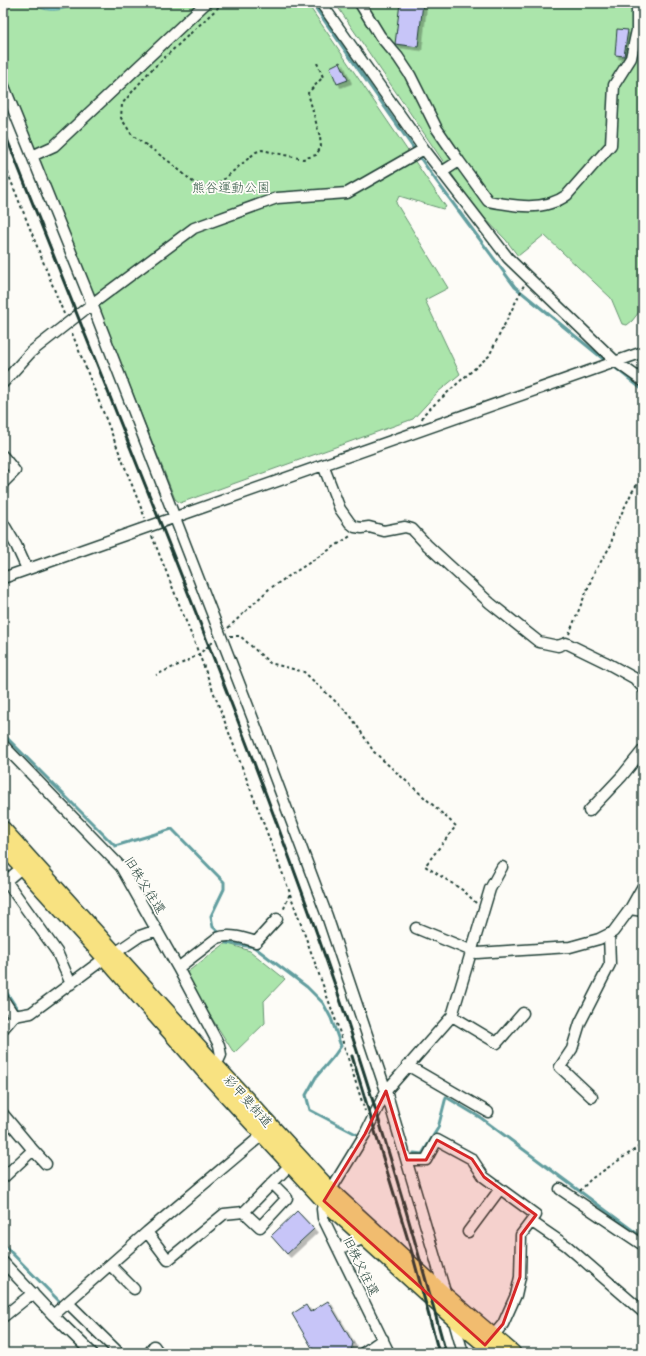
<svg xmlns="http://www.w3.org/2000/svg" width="646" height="1356" font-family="Itim,'Klee One',sans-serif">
<defs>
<filter id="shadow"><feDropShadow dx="3.5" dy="3.5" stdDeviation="0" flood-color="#0004"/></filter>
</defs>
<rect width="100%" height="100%" fill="#fdfcf7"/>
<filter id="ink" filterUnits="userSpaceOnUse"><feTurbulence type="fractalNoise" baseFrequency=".025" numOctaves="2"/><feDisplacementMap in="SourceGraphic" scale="8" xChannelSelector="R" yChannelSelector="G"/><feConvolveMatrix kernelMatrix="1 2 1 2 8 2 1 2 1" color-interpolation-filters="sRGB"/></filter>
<g filter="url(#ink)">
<path fill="#abe5ab" stroke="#659170" d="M 3,3 L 307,3 L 446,207 L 443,209 L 399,196 L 396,203 L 448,288 L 425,300 L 460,374 L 438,392 L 413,419 L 180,503 L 175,499 L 3,68 Z
M 335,3 L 643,3 L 643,307 L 632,321 L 627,325 L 622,324 L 611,298 L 544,235 L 518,256 L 506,240 L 475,208 Z
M 226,943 L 250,951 L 285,979 L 264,1001 L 265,1023 L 234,1053 L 206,1009 L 186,973 Z"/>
<path fill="#8edfe7" stroke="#629e9f" d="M 33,3 L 79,3 C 66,10 45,15 33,3 Z"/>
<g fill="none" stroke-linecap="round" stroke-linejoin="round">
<path stroke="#629e9f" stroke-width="3" d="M 312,3 L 435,179 L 515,287 L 607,362
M 612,365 L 643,390
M 3,734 L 115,846 L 172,829 L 224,882 L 224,889 L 211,916 L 213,927 L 222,935 L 226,943 L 254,947 L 307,987 L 323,1003 L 331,1018 L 341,1046 L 334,1056 L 316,1077 L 306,1095 L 310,1110 L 356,1134
M 3,987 L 18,1010 L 17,1013
M 414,1153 L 422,1154 L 438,1128 L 446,1097 L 481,1118 L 643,1238
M 3,1244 L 62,1304"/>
</g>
<path fill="#c7c5f8" stroke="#1f3d34" filter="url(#shadow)" d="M 400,3 L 423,3 L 418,47 L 395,44 Z
M 617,29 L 628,30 L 624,56 L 615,55 Z
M 340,62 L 348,80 L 337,84 L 330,67 Z
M 297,1211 L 314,1229 L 287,1254 L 271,1236 Z
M 328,1301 L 353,1343 L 351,1351 L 347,1353 L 315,1353 L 292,1314 L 306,1305 L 310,1312 Z"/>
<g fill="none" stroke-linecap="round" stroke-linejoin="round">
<defs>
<path id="minor" d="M 321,3 L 424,149 L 508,258 L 615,361 L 643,381
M 364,3 L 361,5 L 380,36 L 398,57 L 410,75 L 437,129 L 459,161
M 3,84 L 92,304 L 253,719 L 327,916 L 386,1091 L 446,1295
M 32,156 L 54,146 L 206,3
M 442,172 L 459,161 L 488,201 C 514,206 544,212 567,195 L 611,145 L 614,85 L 631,58 L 637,30 L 637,3
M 3,383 L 31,352 L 92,304 L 194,228 L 277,198 L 347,193 L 424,149
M 3,456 L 15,471 L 3,483
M 323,465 L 340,509 L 350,523 L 355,527 L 362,528 L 369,527 L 384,531 L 405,527 L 412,529 L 427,545 L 490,603 L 539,642 L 558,646 L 566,643 L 605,662 L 634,678 L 643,688
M 3,523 L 16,545 L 27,569
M 3,578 L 643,352
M 3,745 L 121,867 L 178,968 L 219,1045 L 221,1055 L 216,1066
M 589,811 L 622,776 L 643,750
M 26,864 L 6,881 L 57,952 L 71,984
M 630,909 L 643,911
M 416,928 L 477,953 L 570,947 L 599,939 L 613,932 L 630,909 L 643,886
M 115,953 L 140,936 L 157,930
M 178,968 L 217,938 C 229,933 244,938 256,942 L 277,919
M 3,999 L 14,1016
M 452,1016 L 497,1043 L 523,1013
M 3,1029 L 14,1016 L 31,1013 L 105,958
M 407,1065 L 488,1112
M 592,1097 L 560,1067 L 572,1049 L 580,1023 L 610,964 L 609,934
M 3,1114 L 33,1150 L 3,1178
M 33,1150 L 46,1164
M 407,1160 L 426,1160 L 437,1140 L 472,1159 L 484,1177 L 536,1215 L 521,1235 L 520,1277 L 516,1295 L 503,1324 L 489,1341
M 560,1189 L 643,1245
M 244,1212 L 260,1227 L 287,1198 L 272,1183
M 532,1222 L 567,1246 L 643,1312
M 147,1232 L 168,1260 L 224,1214 L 244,1212 L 290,1165
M 468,1232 L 500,1189
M 339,1249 L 365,1238
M 3,1262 L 53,1315 L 92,1353
M 110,1265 L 134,1289
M 68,1303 L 119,1353
M 53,1315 L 147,1232 L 262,1135
M 3,1317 L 33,1293
M 453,1318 L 463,1353
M 149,1353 L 154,1346 L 159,1353
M 363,1353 L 383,1339
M 389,1353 L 323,1218 L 322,1209 L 324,1201 L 365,1134 L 386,1091 L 452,1016 L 490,889 L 502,867"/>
<path id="highway" d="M 3,829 L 216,1066 L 331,1191 L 446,1296 L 513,1353
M 3,846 L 105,958 L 206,1073 L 324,1201 L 453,1318 L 495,1353"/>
</defs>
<use href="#minor" stroke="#1f3d34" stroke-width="13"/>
<use href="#highway" stroke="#1f3d34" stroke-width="18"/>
<path stroke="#1f3d34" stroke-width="2" stroke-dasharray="3 3" stroke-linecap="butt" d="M 223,3 L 149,72 L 122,104 L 121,118 L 132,135 L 171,163 L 193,182 L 208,188 L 224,179 L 256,152 L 262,150 L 303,159 L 316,155 L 321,147 L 320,137 L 308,93 L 323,77 L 317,63
M 3,161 L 64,314
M 72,333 L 145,518
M 422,419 L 424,414 L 458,383 L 489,356 L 524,285
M 152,536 L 199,654 L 187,661 L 156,675
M 228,628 L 269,589 L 352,535
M 569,634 L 594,573 L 611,545 L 614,529 L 632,492 L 643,476
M 230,636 L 240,636 L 270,663 L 304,672 L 350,715 L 374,752 L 456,826 L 425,866 L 464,891 L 476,903
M 213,642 L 199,654 L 290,893 L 283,911
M 290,894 L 337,1024 L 365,1111
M 580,1191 L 591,1179 L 643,1144"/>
<use href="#minor" stroke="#fdfcf7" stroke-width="10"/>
<use href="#highway" stroke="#f8e281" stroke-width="15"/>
<path stroke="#1f3d34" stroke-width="3" d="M 3,129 C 58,267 113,404 168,542 C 230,698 291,855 345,1014 C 382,1126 415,1239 446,1353
M 352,1056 L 412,1253 L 439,1353"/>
</g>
</g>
<path fill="#d62828" fill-opacity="0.2" stroke="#d62828" stroke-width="3" stroke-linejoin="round" d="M 386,1091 L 407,1160 L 426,1160 L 437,1140 L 472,1159 L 484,1177 L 536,1215 L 521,1235 L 520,1277 L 503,1324 L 485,1345 L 324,1201 L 365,1134 Z"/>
<g text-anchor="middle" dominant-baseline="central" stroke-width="3.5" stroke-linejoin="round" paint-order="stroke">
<g font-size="13" fill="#3b5f4c" stroke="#fdfcf7">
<text x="231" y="187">熊谷運動公園</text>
</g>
<g font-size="13" fill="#1f3d34" stroke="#fdfcf7">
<text transform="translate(145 885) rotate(58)">旧秩父往還</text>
<text transform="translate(248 1101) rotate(48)">彩甲斐街道</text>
<text transform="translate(361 1266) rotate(64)">旧秩父往還</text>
</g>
</g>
<rect width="646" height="1356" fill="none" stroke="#fdfcf7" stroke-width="16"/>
<rect x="8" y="8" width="630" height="1340" fill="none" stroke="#1f3d34" stroke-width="1.5" filter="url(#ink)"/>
</svg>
